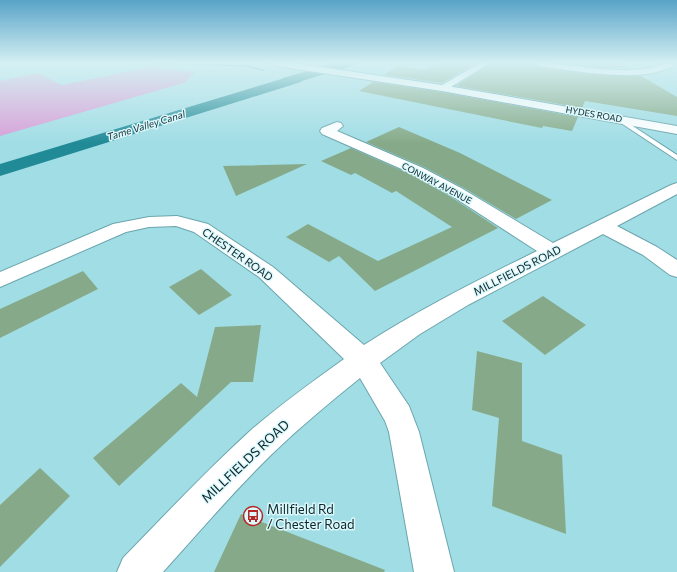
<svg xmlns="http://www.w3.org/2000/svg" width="677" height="572" font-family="Commissioner,sans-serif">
<rect width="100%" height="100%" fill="#a1dde5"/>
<path fill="#d89fd7" d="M 149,67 L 195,72 L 186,81 L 187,82 L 0,136 L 0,81 L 38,73 L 62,85 Z"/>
<path fill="#208a97" d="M 315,73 L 314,75 L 305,78 L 301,82 L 0,176 L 0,164 L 288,77 Z"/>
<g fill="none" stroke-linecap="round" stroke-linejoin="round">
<path fill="#208a97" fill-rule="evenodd" d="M 140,63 L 247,65 L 265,70 L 263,71 L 247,67 Z"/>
<path fill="#208a97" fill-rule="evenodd" d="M 335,63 L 354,63 L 352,66 L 288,85 L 283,84 L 281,81 L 283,78 Z"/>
</g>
<path fill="#86aa89" d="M 441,63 L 477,63 L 442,83 L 384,75 L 398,66 L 425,70 Z
M 491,63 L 534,63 L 539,67 L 590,74 L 641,76 L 677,97 L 677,116 L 585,101 L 582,108 L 456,86 Z
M 559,63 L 619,63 L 628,68 L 603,68 Z
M 373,82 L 442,92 L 578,117 L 572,131 L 543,126 L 542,128 L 359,91 Z
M 399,127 L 460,153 L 552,200 L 516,219 L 462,187 L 424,167 L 366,142 Z
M 351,148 L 412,175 L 448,195 L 498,228 L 375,291 L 339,256 L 329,262 L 286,237 L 308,224 L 378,261 L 452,227 L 396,191 L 392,193 L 355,173 L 351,175 L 321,161 Z
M 307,164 L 236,196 L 223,166 Z
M 201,269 L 232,295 L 199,315 L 169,287 Z
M 83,271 L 98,289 L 0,338 L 0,309 Z
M 543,296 L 586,325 L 545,355 L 502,321 Z
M 261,325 L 253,382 L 231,382 L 119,486 L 93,458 L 181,383 L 197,397 L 215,327 Z
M 477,351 L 522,363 L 522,441 L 562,455 L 566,534 L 492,506 L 499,418 L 472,410 Z
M 40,468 L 70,496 L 0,567 L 0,505 Z
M 241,514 L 385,570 L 384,572 L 214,572 Z"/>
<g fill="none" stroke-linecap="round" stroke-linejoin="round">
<defs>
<path id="service" d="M 615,117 L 619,117 L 677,155 L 677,160 L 615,119 Z"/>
<path id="minor" d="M 480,63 L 490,63 L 446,90 L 438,90 L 437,88 Z
M 535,63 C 565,63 596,71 626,70 C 636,70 645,69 654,67 C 662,65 669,62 677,63 C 649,86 573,70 539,66 Z
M 337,122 L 341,123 L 343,126 L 337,131 L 423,168 L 461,188 L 553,243 L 671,185 L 677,183 L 677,194 L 617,226 L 657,247 L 677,260 L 677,277 L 670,275 L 643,255 L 603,234 L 468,305 L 420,334 L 380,363 L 409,406 L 419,432 L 454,572 L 414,572 L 389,432 L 385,421 L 360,378 C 330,402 300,427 272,454 C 234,491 199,532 163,572 L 117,572 L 123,558 C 165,515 206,471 250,431 C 280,405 312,382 344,359 L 259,277 L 194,232 L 176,226 L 149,227 L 126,232 L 0,287 L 0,272 L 113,224 L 149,217 L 177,216 L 208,224 L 273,267 L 364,345 C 420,309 478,280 537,251 L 449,194 L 413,174 L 322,134 L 320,131 L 322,128 Z"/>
<path id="tertiary" d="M 272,63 L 293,63 L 442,85 L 677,126 L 677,134 L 442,91 L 276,66 Z"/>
</defs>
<use href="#service" stroke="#6ba5ad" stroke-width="2"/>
<use href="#minor" stroke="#6ba5ad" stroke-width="2"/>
<use href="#tertiary" stroke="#6ba5ad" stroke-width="2"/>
<use href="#service" fill="#fff" fill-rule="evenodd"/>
<use href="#minor" fill="#fff" fill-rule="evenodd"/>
<use href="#tertiary" fill="#fff" fill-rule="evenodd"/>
</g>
<linearGradient id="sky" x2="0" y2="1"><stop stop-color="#58a3c8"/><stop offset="0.44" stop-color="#d5f0f3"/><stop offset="1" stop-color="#d5f0f3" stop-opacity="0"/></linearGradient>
<rect width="677" height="143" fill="url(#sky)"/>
<defs>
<symbol id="bus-ring" viewBox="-11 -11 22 22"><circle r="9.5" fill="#dbf8fc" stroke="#b52624" stroke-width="1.5"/><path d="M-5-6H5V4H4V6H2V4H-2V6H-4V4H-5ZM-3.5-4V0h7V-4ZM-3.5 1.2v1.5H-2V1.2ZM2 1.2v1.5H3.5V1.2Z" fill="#b52624"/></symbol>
</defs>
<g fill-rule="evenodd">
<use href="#bus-ring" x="242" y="505" width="22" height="22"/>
</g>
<g text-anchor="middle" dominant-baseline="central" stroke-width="3" stroke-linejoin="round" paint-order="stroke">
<g font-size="9" fill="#0c2528" stroke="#dbf8fc">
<text transform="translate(594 114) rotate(10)">HYDES ROAD</text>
<text transform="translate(437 183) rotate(28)">CONWAY AVENUE</text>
</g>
<g font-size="10" font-style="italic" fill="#133136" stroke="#dbf8fc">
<text transform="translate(146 125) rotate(-17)">Tame Valley Canal</text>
</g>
<g font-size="11" fill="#0c2528" stroke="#dbf8fc">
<text transform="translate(238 254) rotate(35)">CHESTER ROAD</text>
<text transform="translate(517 270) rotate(-27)">MILLFIELDS ROAD</text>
</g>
<g font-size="13" fill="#0c2528" stroke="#dbf8fc">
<text transform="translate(245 461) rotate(-43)">MILLFIELDS ROAD</text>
</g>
<g font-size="13" fill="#0c2528" stroke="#dbf8fc" text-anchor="start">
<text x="267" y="509">Millfield Rd<tspan x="267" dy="15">/ Chester Road</tspan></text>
</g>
</g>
</svg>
